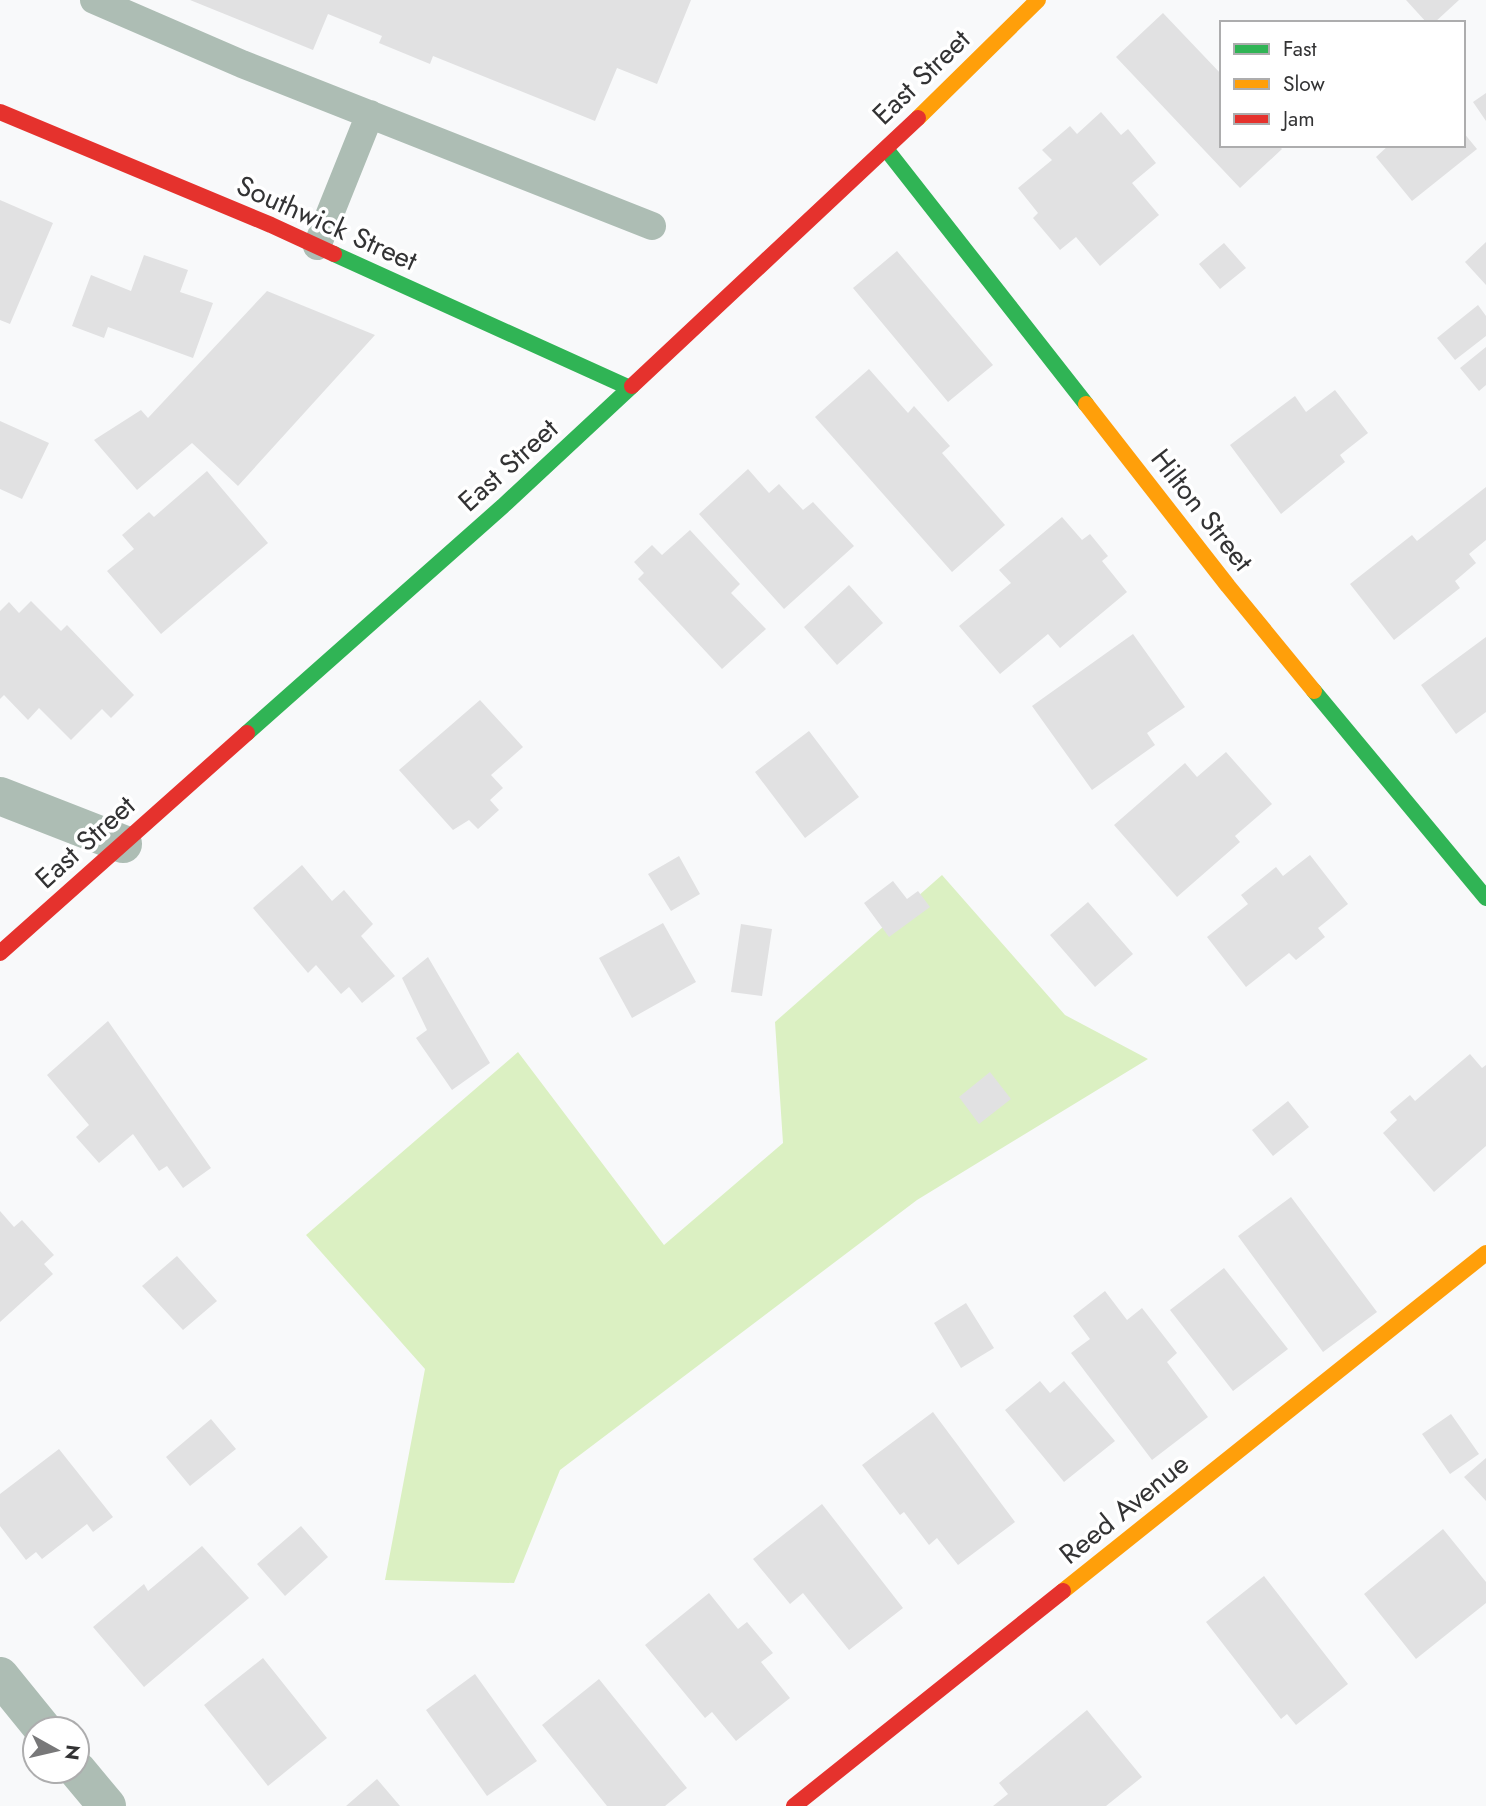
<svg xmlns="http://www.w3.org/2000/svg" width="1486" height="1806" font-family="Jost,sans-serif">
<rect width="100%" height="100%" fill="#f8f9fa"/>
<path fill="#dbf0c2" d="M 942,875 L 1065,1015 L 1148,1059 L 917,1200 L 560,1470 L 514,1583 L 385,1580 L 425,1369 L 306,1235 L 518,1052 L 664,1245 L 783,1143 L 775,1022 Z"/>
<path fill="#e1e1e2" d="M 190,0 L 691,0 L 657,84 L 617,68 L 595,121 L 433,56 L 430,64 L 379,43 L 382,36 L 328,14 L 313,50 Z
M 1406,0 L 1459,0 L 1434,23 L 1427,23 Z
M 1163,13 L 1222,75 L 1222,145 L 1278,145 L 1282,149 L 1240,188 L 1116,57 Z
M 1486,93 L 1486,121 L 1473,102 Z
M 1101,112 L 1121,135 L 1128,129 L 1156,163 L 1132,183 L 1159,215 L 1100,266 L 1076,237 L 1060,250 L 1033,218 L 1038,213 L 1018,188 L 1052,160 L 1042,150 L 1070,126 L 1077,134 Z
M 1463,132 L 1477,149 L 1412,201 L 1376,157 L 1389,145 L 1463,145 Z
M 0,200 L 53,223 L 10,324 L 0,320 Z
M 1486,242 L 1486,285 L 1465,262 Z
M 1224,243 L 1246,268 L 1220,289 L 1199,264 Z
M 897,251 L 993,365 L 948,402 L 853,288 Z
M 144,255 L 188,270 L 180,292 L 213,303 L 193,358 L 108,327 L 104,338 L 72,326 L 91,275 L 131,291 Z
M 267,291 L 375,335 L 238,486 L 192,443 L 137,490 L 94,440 L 141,410 L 148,418 Z
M 1478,305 L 1486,316 L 1486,336 L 1455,360 L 1437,338 Z
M 1486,347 L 1486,385 L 1479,391 L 1460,368 Z
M 869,369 L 908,413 L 914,406 L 950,446 L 942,453 L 1005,525 L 952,572 L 815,417 Z
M 1335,390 L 1368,433 L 1340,455 L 1345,462 L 1281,514 L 1230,445 L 1295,396 L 1306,412 Z
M 0,421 L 49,443 L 22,499 L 0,489 Z
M 748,469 L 769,493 L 779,484 L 803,510 L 813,502 L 854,546 L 784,609 L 699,514 Z
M 207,471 L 268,543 L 161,634 L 107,571 L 134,549 L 122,535 L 149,512 L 154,517 Z
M 1486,487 L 1486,540 L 1469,554 L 1476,563 L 1455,581 L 1460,588 L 1394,640 L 1350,584 L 1412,535 L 1417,541 Z
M 1062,517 L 1082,540 L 1090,534 L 1108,556 L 1102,561 L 1127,592 L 1060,648 L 1048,634 L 1000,674 L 959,626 L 1011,583 L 999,570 Z
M 690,530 L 740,584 L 731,593 L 766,629 L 722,669 L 638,579 L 644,573 L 634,562 L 652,545 L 662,555 Z
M 849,585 L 883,623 L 837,665 L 804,627 Z
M 31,601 L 61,631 L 67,625 L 134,695 L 111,718 L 102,709 L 71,740 L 39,708 L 28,720 L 4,695 L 0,699 L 0,611 L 9,602 L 19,613 Z
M 1133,634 L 1185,707 L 1147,733 L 1155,745 L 1092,790 L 1032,706 Z
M 1486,637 L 1486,712 L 1456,734 L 1421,685 Z
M 480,700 L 523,747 L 491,775 L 503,788 L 490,800 L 499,810 L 478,829 L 469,820 L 453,830 L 399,770 Z
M 809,731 L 859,797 L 805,838 L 755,772 Z
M 1226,752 L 1272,804 L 1235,836 L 1240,842 L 1177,897 L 1114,825 L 1185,763 L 1197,777 Z
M 1310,855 L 1348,904 L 1318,928 L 1325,937 L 1296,960 L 1289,953 L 1246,987 L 1207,937 L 1248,904 L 1241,895 L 1276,867 L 1283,876 Z
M 679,856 L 700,894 L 671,911 L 648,874 Z
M 302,865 L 332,901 L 344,890 L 373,924 L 361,936 L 395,976 L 362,1003 L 349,987 L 341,994 L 316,965 L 308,973 L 253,908 Z
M 893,881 L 907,899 L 918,891 L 930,907 L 889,937 L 864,903 Z
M 1088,902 L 1133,954 L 1095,987 L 1050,935 Z
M 663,923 L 696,982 L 632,1018 L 599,958 Z
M 741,924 L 772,929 L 762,996 L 731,992 Z
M 428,957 L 490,1063 L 452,1090 L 416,1038 L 427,1030 L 402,978 Z
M 108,1021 L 211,1168 L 183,1188 L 167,1166 L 159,1171 L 133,1134 L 99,1163 L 76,1137 L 89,1125 L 47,1075 Z
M 1470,1054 L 1482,1068 L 1486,1065 L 1486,1146 L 1434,1192 L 1383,1133 L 1397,1120 L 1390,1112 L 1410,1095 L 1415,1101 Z
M 990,1072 L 1011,1099 L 979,1124 L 959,1097 Z
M 1288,1101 L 1309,1127 L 1273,1156 L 1252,1130 Z
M 1291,1197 L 1377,1312 L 1323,1352 L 1238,1236 Z
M 0,1211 L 14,1227 L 22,1220 L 54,1255 L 44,1264 L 53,1274 L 0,1322 Z
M 177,1256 L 217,1301 L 183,1330 L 142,1286 Z
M 1224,1268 L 1288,1349 L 1233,1391 L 1170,1310 Z
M 1105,1291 L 1127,1320 L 1142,1308 L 1177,1353 L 1167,1362 L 1208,1417 L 1152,1460 L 1071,1353 L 1090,1339 L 1073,1316 Z
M 966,1303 L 994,1348 L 961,1368 L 934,1323 Z
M 1040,1381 L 1050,1393 L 1064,1381 L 1115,1441 L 1064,1482 L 1005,1410 Z
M 933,1412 L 1015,1522 L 958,1565 L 937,1538 L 929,1545 L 904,1512 L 900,1515 L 862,1465 Z
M 1451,1414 L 1479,1454 L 1450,1474 L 1422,1434 Z
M 211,1419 L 236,1449 L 190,1486 L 166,1457 Z
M 59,1449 L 113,1517 L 93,1532 L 87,1524 L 42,1559 L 36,1552 L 26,1560 L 0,1526 L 0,1494 Z
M 1486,1458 L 1486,1501 L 1464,1477 Z
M 822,1504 L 903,1608 L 849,1650 L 803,1593 L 790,1604 L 753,1559 Z
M 301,1526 L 328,1557 L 285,1596 L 257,1564 Z
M 1443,1529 L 1486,1582 L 1486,1603 L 1416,1659 L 1364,1594 Z
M 202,1546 L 249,1598 L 144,1687 L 93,1627 L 144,1584 L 148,1591 Z
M 1264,1576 L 1348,1684 L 1296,1725 L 1287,1714 L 1281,1719 L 1206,1622 Z
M 709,1593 L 738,1629 L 747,1622 L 773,1653 L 761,1662 L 790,1698 L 736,1741 L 712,1712 L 705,1718 L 645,1645 Z
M 263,1658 L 327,1738 L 268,1786 L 204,1705 Z
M 475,1674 L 537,1761 L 487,1796 L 426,1710 Z
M 599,1679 L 687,1788 L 665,1806 L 607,1806 L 542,1725 Z
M 1087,1710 L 1142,1777 L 1106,1806 L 993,1806 L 1008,1794 L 999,1783 Z
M 377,1779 L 400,1806 L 346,1806 Z"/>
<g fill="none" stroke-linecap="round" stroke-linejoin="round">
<path stroke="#adbdb4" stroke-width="28" d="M 94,0 L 242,64 L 652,226
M 317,246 L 370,114"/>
<path stroke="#adbdb4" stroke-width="38" d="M 0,796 L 123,844
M 0,1676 L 43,1729
M 77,1770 L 107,1806"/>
<path stroke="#30b455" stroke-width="16" d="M 886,149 L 1086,404
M 334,254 L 630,388
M 1314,691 L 1486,898
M 247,733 L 503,506 L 632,386"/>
<path stroke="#ff9f0a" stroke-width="16" d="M 918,118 L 1038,0
M 1086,404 L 1228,586 L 1314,691
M 1063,1591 L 1486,1253"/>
<path stroke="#e5322d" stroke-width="16" d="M 0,112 L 271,225 L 334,254
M 632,386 L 918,118
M 0,953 L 247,733
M 794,1806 L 1063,1591"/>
</g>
<g text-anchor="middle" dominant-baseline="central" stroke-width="7" stroke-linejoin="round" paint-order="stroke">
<g font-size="28" fill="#333334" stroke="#fff">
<text transform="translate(921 77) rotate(-44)">East Street</text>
<text transform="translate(327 223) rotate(24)">Southwick Street</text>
<text transform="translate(508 465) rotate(-42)">East Street</text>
<text transform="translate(1202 510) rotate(52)">Hilton Street</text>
<text transform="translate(85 842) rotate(-42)">East Street</text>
<text transform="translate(1124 1509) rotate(-39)">Reed Avenue</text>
</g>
</g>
<rect x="1220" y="21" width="245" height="126" fill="#ffffff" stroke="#adadae" stroke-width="2"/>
<rect x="1234" y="44" width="35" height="10" fill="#30b455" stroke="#adadae" stroke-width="2"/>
<text x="1283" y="56" font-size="21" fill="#333334">Fast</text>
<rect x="1234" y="79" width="35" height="10" fill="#ff9f0a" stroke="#adadae" stroke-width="2"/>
<text x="1283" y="91" font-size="21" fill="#333334">Slow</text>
<rect x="1234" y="114" width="35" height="10" fill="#e5322d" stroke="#adadae" stroke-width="2"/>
<text x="1283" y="126" font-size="21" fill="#333334">Jam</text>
<g transform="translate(56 1750) rotate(98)"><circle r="33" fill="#ffffff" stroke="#adadae" stroke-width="2"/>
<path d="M0-5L12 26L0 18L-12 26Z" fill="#787879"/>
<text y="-10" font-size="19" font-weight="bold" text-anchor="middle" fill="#333334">N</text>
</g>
</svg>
